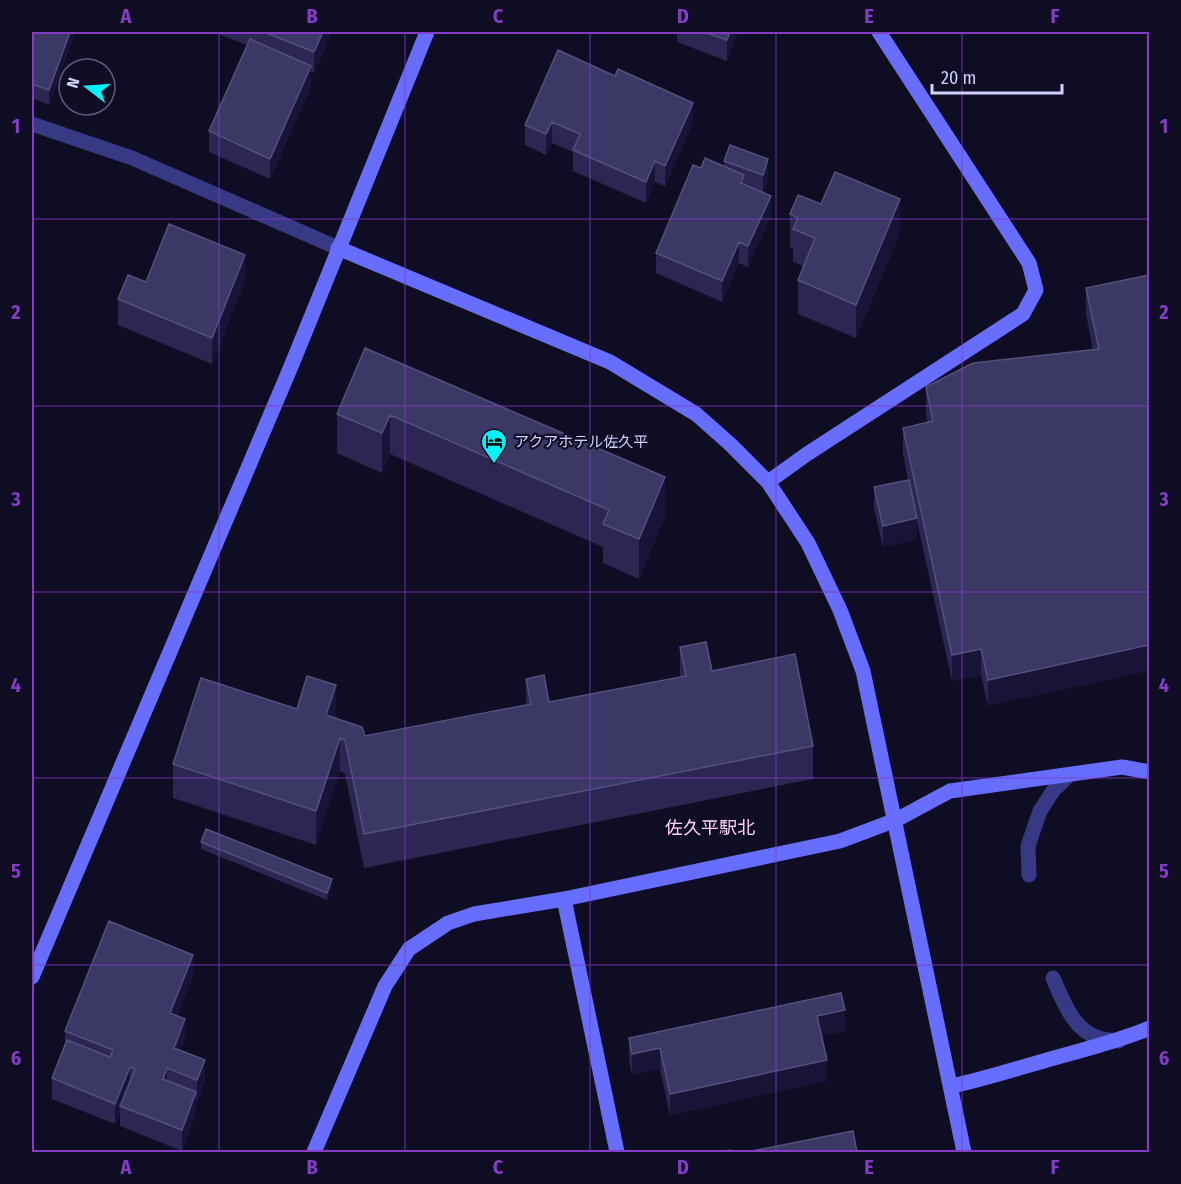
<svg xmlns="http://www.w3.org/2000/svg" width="1181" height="1184" font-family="'Fira Sans Condensed','Noto Sans JP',sans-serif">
<rect width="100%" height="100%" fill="#0f0d23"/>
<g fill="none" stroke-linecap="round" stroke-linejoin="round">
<path stroke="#373984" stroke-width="15" d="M 1029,875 L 1028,846 L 1040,811 L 1053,791 L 1069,775
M 1053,978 C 1063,1001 1073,1030 1099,1038 C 1105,1040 1113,1040 1119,1041"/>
<path stroke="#373984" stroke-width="15" d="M 32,124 L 132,158 L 338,248"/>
<path stroke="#666dff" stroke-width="15" d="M 338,248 L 610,362 L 696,414 L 730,444 L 768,482 L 808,543 L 840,610 L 863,671 L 964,1152
M 768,482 L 807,454 L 1023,314 L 1036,290 L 1029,263 L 879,32
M 564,899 L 617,1152
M 32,977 L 292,364 L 427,32
M 952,1086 C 984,1079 1015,1069 1047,1060 C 1082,1050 1116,1042 1150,1028
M 314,1152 L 385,986 L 409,949 L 448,923 L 474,914 L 564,899 L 840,841 L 896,820 L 950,791 L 1122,767 L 1150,772"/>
</g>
<path fill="#2b2652" d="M 32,32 L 75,32 L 49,105 L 32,98 Z
M 213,32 L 332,32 L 314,73 L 311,72 L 311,87 L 270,179 L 209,152 L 209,131 L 247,45 Z
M 677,32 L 738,32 L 727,61 L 677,42 Z
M 558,50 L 693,123 L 665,186 L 655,182 L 646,203 L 573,171 L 573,152 L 552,143 L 546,155 L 525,145 L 525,125 Z
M 730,145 L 768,180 L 764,193 L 771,216 L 748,267 L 739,263 L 722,302 L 656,273 L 656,253 L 701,168 L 724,166 L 724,161 Z
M 821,204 L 900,233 L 856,338 L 798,314 L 798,280 L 803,266 L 793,262 L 793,249 L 790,248 L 790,214 Z
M 1149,275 L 988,706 L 981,675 L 952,681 L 917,521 L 917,539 L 883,547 L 874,508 L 874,487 L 908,480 L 903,454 L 903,428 L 928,423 L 926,413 L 926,387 L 1093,350 L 1086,314 L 1086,288 Z
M 245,281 L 212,364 L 118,325 L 118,299 L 146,282 Z
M 365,348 L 665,517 L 639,579 L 603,563 L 603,547 L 390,454 L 382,473 L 337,453 L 337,414 Z
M 680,647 L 813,746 L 813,779 L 364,868 L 345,774 L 340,771 L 316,845 L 173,798 L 173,764 L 297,709 L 336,719 L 365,736 L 526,705 L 526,679 L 549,702 L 680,677 Z
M 201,842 L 332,887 L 327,900 L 201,849 Z
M 193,976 L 177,1016 L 185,1040 L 181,1050 L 205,1080 L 197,1101 L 196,1100 L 196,1113 L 182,1151 L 120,1126 L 120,1113 L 115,1124 L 52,1099 L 52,1078 L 65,1044 L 65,1031 Z
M 845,1031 L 822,1036 L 827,1081 L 670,1115 L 660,1069 L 632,1075 L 629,1059 L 629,1038 Z"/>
<path fill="#181437" d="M 70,32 L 75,32 L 49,105 L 49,90 Z
M 323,32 L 332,32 L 314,73 L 314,52 Z
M 730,32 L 738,32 L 727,61 L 727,40 Z
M 311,66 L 311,87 L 270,179 L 270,159 Z
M 693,103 L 693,123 L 665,186 L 665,166 Z
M 552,122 L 552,143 L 546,155 L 546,134 Z
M 768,159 L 768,180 L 763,196 L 763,175 Z
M 655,161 L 655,182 L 646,203 L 646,182 Z
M 771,196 L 771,216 L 748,267 L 748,246 Z
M 900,199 L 900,233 L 856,338 L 856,305 Z
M 739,242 L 739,263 L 722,302 L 722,281 Z
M 245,255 L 245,281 L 212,364 L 212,338 Z
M 390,415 L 390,454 L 382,473 L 382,433 Z
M 665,477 L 665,517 L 639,579 L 639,539 Z
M 917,518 L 917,539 L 883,547 L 883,526 Z
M 1149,645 L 1149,671 L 988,706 L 988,680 Z
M 981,649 L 981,675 L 952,681 L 952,655 Z
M 336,685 L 336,719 L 326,715 Z
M 340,738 L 340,771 L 316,845 L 316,811 Z
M 332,879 L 332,887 L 327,900 L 327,893 Z
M 193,955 L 193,976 L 170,1034 L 170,1013 Z
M 845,1010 L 845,1031 L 817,1037 L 817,1016 Z
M 185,1019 L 185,1040 L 174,1068 L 174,1048 Z
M 660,1048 L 660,1069 L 632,1075 L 632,1054 Z
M 205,1060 L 205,1080 L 197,1101 L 197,1080 Z
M 827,1060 L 827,1081 L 670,1115 L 670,1094 Z
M 130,1067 L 130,1088 L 120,1106 L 120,1113 L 115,1124 L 115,1104 Z
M 167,1068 L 167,1089 L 163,1079 Z
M 196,1092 L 196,1113 L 182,1151 L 182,1130 Z"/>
<path fill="#3c3865" stroke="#54507d" stroke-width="1.5" d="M 32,32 L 70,32 L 49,90 L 32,84 Z
M 264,32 L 323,32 L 314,52 Z
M 704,32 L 730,32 L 727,40 Z
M 250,39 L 311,66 L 270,159 L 209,131 Z
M 558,50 L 615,76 L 618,69 L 693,103 L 665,166 L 655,161 L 646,182 L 573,150 L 580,134 L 552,122 L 546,134 L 525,125 Z
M 730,145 L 768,159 L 763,175 L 724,161 Z
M 705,158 L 744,175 L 741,183 L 771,196 L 748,246 L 739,242 L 722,281 L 656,253 L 693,165 L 701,168 Z
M 835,172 L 900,199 L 856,305 L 798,280 L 815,238 L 793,229 L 798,218 L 790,214 L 798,195 L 821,204 Z
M 169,224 L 245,255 L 212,338 L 118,299 L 128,275 L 146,282 Z
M 1149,275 L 1149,645 L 988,680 L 981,649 L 952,655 L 903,428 L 933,421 L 926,387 L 973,363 L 1099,349 L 1086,288 Z
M 365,348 L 665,477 L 639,539 L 603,524 L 609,510 L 390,415 L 382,433 L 337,414 Z
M 909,480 L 917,518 L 883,526 L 874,487 Z
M 706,642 L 712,671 L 795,654 L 813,746 L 364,834 L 345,740 L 340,738 L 316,811 L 173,764 L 201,678 L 297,709 L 307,676 L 336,685 L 326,715 L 362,727 L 365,736 L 531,704 L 526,679 L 544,675 L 549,702 L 686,676 L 680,647 Z
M 206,829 L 332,879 L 327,893 L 201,842 Z
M 109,921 L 193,955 L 170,1013 L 185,1019 L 174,1048 L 205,1060 L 197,1080 L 167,1068 L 163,1079 L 196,1092 L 182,1130 L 120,1106 L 135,1069 L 130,1067 L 115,1104 L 52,1078 L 67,1040 L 110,1057 L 113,1050 L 65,1031 Z
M 841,993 L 845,1010 L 817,1016 L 827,1060 L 670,1094 L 660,1048 L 632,1054 L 629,1038 Z
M 853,1131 L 857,1152 L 747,1152 Z
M 730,1150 L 731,1152 L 717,1152 Z"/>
<path fill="none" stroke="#843cc5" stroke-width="1.5" stroke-opacity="0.55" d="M 219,32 L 219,1152M 405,32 L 405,1152M 590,32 L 590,1152M 776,32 L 776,1152M 962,32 L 962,1152M 32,219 L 1150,219M 32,406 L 1150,406M 32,592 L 1150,592M 32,778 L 1150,778M 32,965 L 1150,965"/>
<defs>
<symbol id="hotel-pin" viewBox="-11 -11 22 30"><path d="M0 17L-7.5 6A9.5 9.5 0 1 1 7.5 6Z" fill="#00f3fa" stroke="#0f0d23"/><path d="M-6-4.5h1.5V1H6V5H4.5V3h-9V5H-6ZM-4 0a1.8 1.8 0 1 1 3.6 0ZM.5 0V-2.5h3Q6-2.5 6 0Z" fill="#111"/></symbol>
</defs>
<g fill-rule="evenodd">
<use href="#hotel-pin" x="479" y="427" width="30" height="40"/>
</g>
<g text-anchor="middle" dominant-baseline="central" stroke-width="4.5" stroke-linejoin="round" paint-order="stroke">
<g font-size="15" fill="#d1cfff" stroke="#0f0d23" text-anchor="start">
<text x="514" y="442">アクアホテル佐久平</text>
</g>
<g font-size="18" fill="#ffd1f2" stroke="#0f0d23">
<text x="710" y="828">佐久平駅北</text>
</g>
</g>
<rect width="1181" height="1184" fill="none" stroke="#0f0d23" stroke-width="66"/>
<g transform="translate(87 87) rotate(287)"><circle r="28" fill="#0f0d23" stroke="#5d5b7b" stroke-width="1.5"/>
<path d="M0-4.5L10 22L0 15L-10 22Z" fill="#00f3fa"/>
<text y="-9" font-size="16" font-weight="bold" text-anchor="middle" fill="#d1cfff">N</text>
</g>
<path d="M932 84v9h130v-9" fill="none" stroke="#d1cfff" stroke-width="3"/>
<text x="941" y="84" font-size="18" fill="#d1cfff" stroke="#0f0d23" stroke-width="4.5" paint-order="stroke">20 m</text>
<rect x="33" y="33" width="1115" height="1118" fill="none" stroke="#843cc5" stroke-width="2"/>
<g font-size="20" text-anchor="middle" font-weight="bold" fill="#843cc5">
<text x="126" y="23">A</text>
<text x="312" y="23">B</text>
<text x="498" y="23">C</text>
<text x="683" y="23">D</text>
<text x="869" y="23">E</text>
<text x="1055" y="23">F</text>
<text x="16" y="133">1</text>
<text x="1164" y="133">1</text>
<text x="16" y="319">2</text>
<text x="1164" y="319">2</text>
<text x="16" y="506">3</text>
<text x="1164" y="506">3</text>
<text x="16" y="692">4</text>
<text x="1164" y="692">4</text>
<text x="16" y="878">5</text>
<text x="1164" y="878">5</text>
<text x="16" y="1065">6</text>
<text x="1164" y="1065">6</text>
<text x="126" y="1174">A</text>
<text x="312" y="1174">B</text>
<text x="498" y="1174">C</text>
<text x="683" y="1174">D</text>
<text x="869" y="1174">E</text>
<text x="1055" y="1174">F</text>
</g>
</svg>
